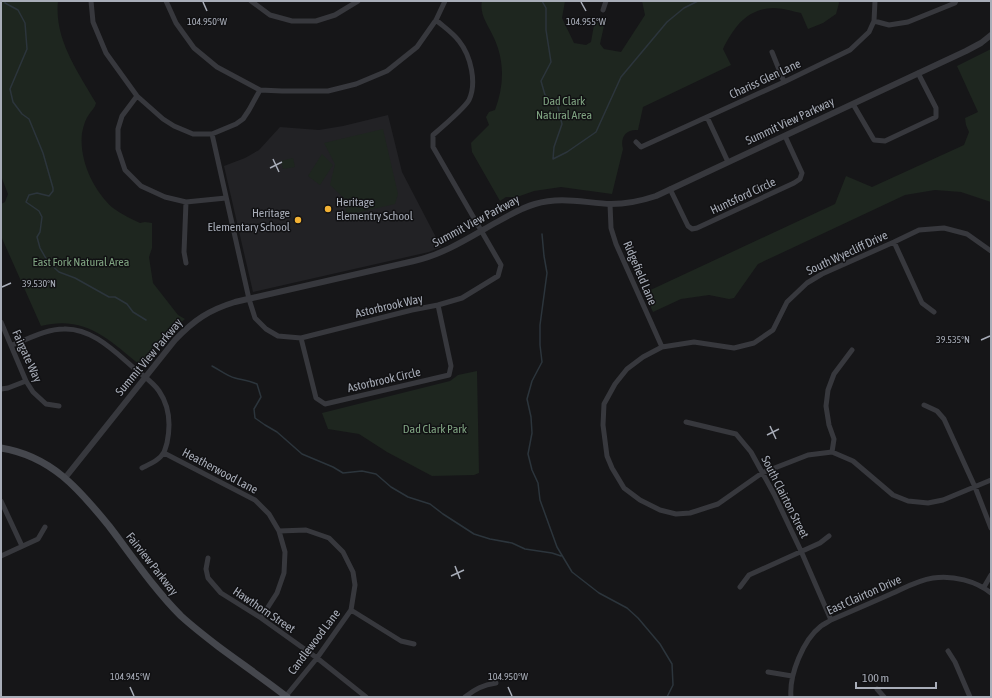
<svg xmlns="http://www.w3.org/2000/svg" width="992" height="698" font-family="'Asap Condensed',sans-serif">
<rect width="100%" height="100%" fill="#161618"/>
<path fill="#222225" d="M 388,115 L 402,172 L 441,247 L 429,252 L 253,292 L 224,166 L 245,158 L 259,150 L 280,127 L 319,130 L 343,126 Z"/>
<path fill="#1e261f" d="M 1,1 L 58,1 C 54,39 78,72 96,103 C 95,108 91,111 88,116 C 85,120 83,128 82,133 C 79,160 93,190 113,208 C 121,214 131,219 140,223 L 145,222 L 152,223 L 152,248 L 149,257 L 153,283 L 178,315 L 185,319 L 178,325 L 145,365 L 140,365 C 108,339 85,315 41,326 L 1,236 L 1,204 L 5,202 L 8,194 L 1,176 Z
M 482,1 L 565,1 L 562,18 L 574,43 L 586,45 L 591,42 L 595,19 L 605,21 L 600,44 L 604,49 L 621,52 L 645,15 L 642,1 L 838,1 L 839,3 L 836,14 L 823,23 L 808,29 L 801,13 C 792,11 782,8 773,8 C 747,9 734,27 723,49 L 731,65 L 643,107 L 638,130 C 625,129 620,138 623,149 L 612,194 L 561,187 L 534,191 L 517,197 L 506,197 L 500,201 L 472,152 L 471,143 L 489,125 L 486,117 L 489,112 L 495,110 C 504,86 505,62 494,38 C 489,26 479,15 482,1 Z
M 991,49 L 991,202 L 961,192 L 935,190 L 905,195 L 758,264 L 734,298 L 729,299 L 709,295 L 681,299 L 653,312 L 644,293 L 835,204 L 846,176 L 872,187 L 964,145 L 969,132 L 966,125 L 965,118 L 978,112 L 957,66 Z
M 383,129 L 398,194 L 395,204 L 347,215 L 344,198 L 330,185 L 335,164 L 324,143 Z
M 322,154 L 333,165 L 320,185 L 308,176 Z
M 293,158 L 295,167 L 283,169 L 281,161 Z
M 477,371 L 479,473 L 474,475 L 432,476 L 387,452 L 359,434 L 328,429 L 322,413 L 450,381 L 458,375 Z"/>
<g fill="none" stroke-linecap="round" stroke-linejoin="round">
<path stroke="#2c353c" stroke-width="1.5" d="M 5,1 L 5,3 L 18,10 L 25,23 L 27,49 L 10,89 L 13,102 L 22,114 L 29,119 L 43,153 L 53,188 L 53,191 L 49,196 L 37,193 L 29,195 L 26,202 L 39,211 L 42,217 L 40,232 L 37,237 L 40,248 L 48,262 L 59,272 L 75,278 L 109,297 L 115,297 L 127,304 L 133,312 L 146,320
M 542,1 L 546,8 L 546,30 L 551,62 L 541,81 L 545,95 L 557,103 L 562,124 L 554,147 L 553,159
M 553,159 L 567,152 L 596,132 L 621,77 L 667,22 L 684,8 L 698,1
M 542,234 L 544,256 L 547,273 L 540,325 L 540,345 L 542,362 L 532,381 L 527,399 L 531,417 L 532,433 L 528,454 L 532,470 L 538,483 L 540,500 L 557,547 L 572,572 L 599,593 L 627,608 L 638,618 L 660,644 L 672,664 L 673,685 L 667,697
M 212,366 C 220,370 227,376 235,378 C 243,380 250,381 257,384 L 261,397 L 254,409 L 255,418 L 265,425 L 277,432 L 302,454 L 333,467 L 343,473 L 362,471 L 376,474 L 391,487 L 408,497 L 430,504 L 443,514 L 474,534 L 490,539 L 512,543 L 525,549 L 552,553 L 561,556"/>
<path stroke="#37383d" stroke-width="5" d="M 91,1 L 93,22 L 106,53 L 137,96 L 163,119 L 174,126 L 193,134 L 212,134 L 236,124 L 243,119 L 249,110 L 260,90
M 166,1 L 176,23 L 194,48 L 217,67 L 260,90 L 282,91 L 328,91 L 356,84 L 387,71 L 417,47 L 436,20 L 445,1
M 251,1 L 270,15 L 292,21 L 316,21 L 335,15 L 358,1
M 603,10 L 606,1
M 874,21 L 889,25 L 908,22 L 955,3 L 956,1
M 772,52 L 784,82
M 137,96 L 122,116 L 118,129 L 118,149 L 125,170 L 141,186 L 165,197 L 186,202 L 226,198
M 853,104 L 874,140 L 885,141 L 936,117 L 936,108 L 918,73
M 707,117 L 728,162
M 212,134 L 249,299 L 255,318 L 266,329 L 278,336 L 301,338 L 412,310 L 438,305 L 462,298 L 498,276 L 501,265 L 433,147 L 433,135 C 440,129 465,107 469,100 C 477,83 471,56 459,41 C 453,33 444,27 436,20
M 636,142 L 641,147 L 784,82 L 850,50 L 869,32 L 874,21 L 875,1
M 670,189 L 688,226 L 692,229 L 697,228 L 794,183 L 800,179 L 802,173 L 785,136
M 610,204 L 611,228 L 616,244 L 662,347
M 894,242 L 922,303 L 934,312
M 991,251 L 967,234 L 944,228 L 919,230 L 894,242 L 822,274 L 807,283 L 787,302 L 773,330 L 754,343 L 734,348 L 694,342 L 662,347 L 643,357 L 627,369 L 615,384 L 604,404 L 603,425 L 607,456 L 612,468 L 624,488 L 640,500 L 660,510 L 676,514 L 690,513 L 718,504 L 762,473 L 808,455 L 832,452 L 853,461 L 893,495 L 908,501 L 928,503 L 943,500 L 991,480
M 186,263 L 184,252 L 186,202
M 1,322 L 26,381 L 33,392 L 46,404 L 59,406
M 301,338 L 316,398 L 325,404 L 449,375 L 451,366 L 438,305
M 12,345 C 28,339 46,329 64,329 C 92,328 114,351 134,368 C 142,375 153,382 159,391 C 170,407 171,424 167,443 C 166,446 165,450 164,452 C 160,460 150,464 142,468
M 1,389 L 8,388 L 26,381
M 924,405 L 937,411 L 944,419 L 975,487 L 991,528
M 686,422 L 736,434 L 751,452 L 774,494 L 801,551 L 831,620
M 832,452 L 834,439 L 829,425 L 826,406 L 828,390 L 834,374 L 852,350
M 164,453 L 255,500 L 269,514 L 279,531 L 285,552 L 284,573 L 277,593 L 261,618
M 1,501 L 22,546
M 279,531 L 306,530 L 329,538 L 343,552 L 353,572 L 355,585 L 351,610 L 317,658 L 286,696
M 1,556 L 38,539 L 45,527
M 208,558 L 206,569 L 208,578 L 221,593 L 261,618 L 317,658 L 366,697
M 740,587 L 749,575 L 820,543 L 829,536
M 984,587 L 991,575
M 351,610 L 401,641 L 414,644
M 948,651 L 955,662 L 970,697
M 768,672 L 792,676
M 877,689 L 884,697
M 465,697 C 475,689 483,685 496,683
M 791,697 C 789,675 803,640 821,626 C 824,624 828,622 831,620 C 852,611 873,602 893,593 C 906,587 919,580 933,578 C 953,575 976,581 991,593"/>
<path stroke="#37383d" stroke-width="6" d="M 65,478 L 175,340 C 194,320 209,310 235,302 L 414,261 C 445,254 470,237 497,222 C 509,215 521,208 535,204 C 561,196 585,203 611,204 C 627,204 641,201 656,196 L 966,51 L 981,43 L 991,35"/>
<path stroke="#45474d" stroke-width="7" d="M 1,448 C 51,456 79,489 109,526 C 132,556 154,589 181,616 C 193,627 206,637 219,647 C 242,664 265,680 287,697"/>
</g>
<path fill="none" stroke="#a8adb8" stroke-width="1.5" d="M 203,2 L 207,11M 581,2 L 586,11M 273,159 L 279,172M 270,168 L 282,162M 2,287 L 11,283M 981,340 L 990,336M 770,426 L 776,439M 767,435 L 779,429M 455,566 L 460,579M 451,576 L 464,570M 130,687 L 134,696M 508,687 L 512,696"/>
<g fill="#f2b134" stroke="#111113" stroke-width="1.5">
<circle cx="328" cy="209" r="4"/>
<circle cx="298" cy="220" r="4"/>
</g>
<g text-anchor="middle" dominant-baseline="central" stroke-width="3" stroke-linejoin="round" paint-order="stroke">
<g font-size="12" fill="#a8adb8" stroke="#111113">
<text transform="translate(765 79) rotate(-25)">Chariss Glen Lane</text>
<text transform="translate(790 121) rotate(-25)">Summit View Parkway</text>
<text transform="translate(743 196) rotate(-25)">Huntsford Circle</text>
<text transform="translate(476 221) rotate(-28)">Summit View Parkway</text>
<text transform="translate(847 253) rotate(-25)">South Wyecliff Drive</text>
<text transform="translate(640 273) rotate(67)">Ridgefield Lane</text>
<text transform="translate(389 306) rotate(-13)">Astorbrook Way</text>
<text transform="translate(27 356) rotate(66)">Fairgate Way</text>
<text transform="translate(149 357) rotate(-50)">Summit View Parkway</text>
<text transform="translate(384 380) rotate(-13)">Astorbrook Circle</text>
<text transform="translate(220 471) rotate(28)">Heatherwood Lane</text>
<text transform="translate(785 497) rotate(63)">South Clairton Street</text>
<text transform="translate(152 564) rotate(52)">Fairview Parkway</text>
<text transform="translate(864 595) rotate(-24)">East Clairton Drive</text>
<text transform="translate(264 610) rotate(34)">Hawthorn Street</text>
<text transform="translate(314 642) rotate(-53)">Candlewood Lane</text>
</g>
<g font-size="12" fill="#7fa381" stroke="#111113">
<text x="564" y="101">Dad Clark<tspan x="564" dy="14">Natural Area</tspan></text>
<text x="81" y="262">East Fork Natural Area</text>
<text x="435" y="429">Dad Clark Park</text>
</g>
<g font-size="12" fill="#a8adb8" stroke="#111113" text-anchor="start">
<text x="336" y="202">Heritage<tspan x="336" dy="14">Elementry School</tspan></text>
<text x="290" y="213" text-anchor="end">Heritage<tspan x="290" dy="14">Elementary School</tspan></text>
</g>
</g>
<g font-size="10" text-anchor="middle" fill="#a8adb8" stroke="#111113" stroke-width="3" stroke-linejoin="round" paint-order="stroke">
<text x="207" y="25">104.950°W</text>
<text x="586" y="25">104.955°W</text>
<text x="39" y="287">39.530°N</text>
<text x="953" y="343">39.535°N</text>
<text x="130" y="680">104.945°W</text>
<text x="508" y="680">104.950°W</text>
</g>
<rect width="992" height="698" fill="none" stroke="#a8adb8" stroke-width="4"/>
<path d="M856 682v6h80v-6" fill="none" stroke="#a8adb8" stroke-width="2"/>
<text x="862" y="682" font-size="12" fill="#a8adb8" stroke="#111113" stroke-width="3" paint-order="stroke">100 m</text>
</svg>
